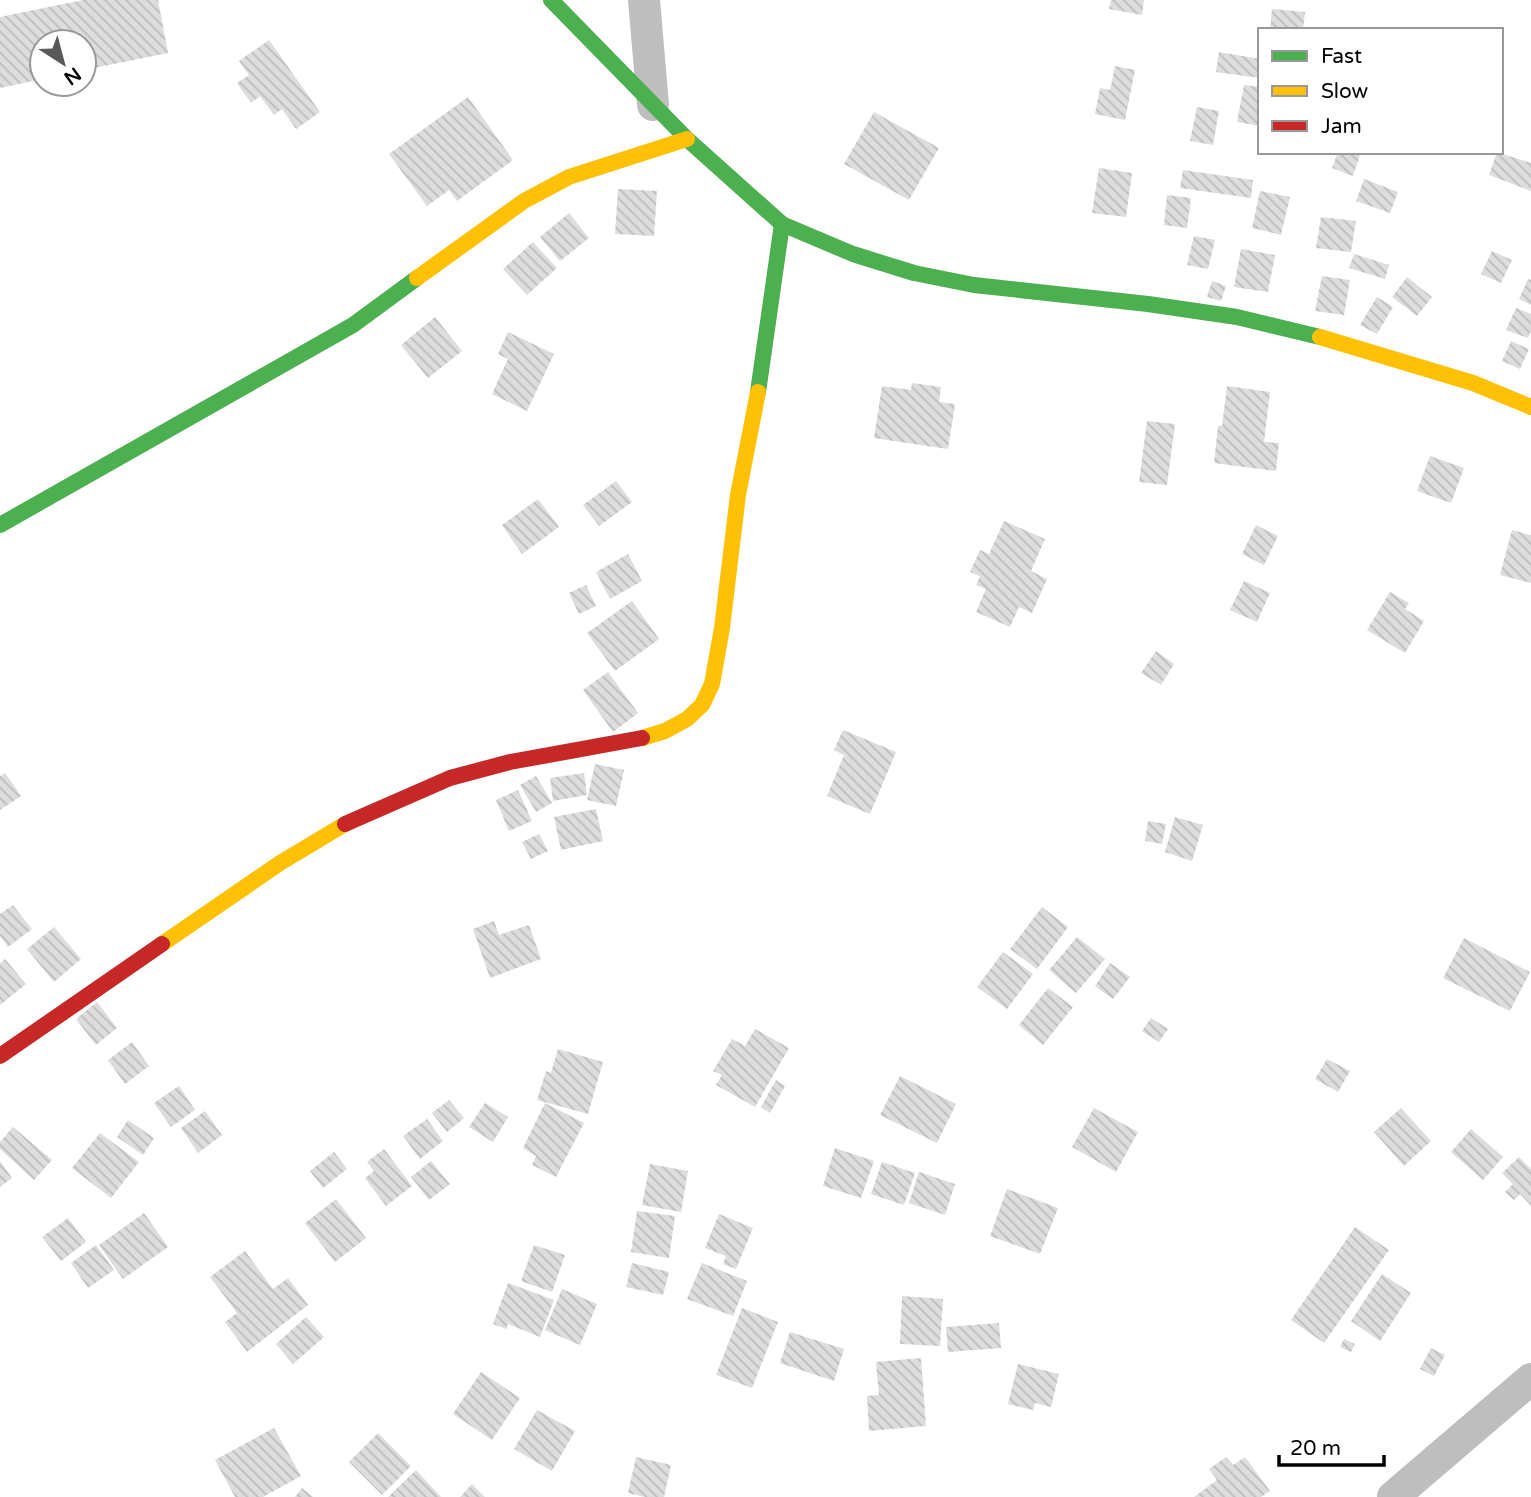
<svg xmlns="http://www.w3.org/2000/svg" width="1531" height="1497" font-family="'Varela Round',sans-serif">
<defs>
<pattern id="building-back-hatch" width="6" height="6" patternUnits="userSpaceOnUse" patternTransform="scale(1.75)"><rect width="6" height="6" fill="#ddd"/><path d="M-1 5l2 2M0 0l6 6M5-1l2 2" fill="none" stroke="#bcbcbc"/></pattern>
</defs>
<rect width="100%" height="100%" fill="#fff"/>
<path fill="url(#building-back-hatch)" d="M 83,0 L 158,0 L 168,53 L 84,70 L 84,42 L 42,42 L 42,79 L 0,88 L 0,17 Z
M 1111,0 L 1144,0 L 1142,15 L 1109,9 Z
M 1272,9 L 1305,12 L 1303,30 L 1270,30 Z
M 269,40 L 320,112 L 296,129 L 282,109 L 274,115 L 260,96 L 251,103 L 237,83 L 249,75 L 239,61 Z
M 1219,52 L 1260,59 L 1260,78 L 1216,72 Z
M 1115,66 L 1135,70 L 1125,120 L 1095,114 L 1100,88 L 1110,90 Z
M 1244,85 L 1260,87 L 1260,126 L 1237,122 Z
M 468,97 L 513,160 L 457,201 L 449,190 L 427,206 L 389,154 Z
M 1197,107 L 1219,111 L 1213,145 L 1190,141 Z
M 874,112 L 939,148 L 909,200 L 844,164 Z
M 1338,152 L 1361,152 L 1353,176 L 1332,168 Z
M 1497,152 L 1531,163 L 1531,191 L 1489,175 Z
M 1099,168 L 1132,173 L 1126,217 L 1092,213 Z
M 1183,170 L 1253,180 L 1251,198 L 1180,188 Z
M 1364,179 L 1398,192 L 1390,213 L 1356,201 Z
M 618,189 L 657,191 L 654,236 L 615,234 Z
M 1260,191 L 1290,197 L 1281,235 L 1252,228 Z
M 1167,195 L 1191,198 L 1187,228 L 1164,225 Z
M 569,213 L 589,238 L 560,261 L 540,237 Z
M 1321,217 L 1356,221 L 1351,252 L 1316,248 Z
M 1194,236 L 1215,240 L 1208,269 L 1187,265 Z
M 533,242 L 557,268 L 527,295 L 503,269 Z
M 1241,249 L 1275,255 L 1268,292 L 1234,287 Z
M 1492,251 L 1512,260 L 1501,283 L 1481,274 Z
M 1354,254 L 1389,265 L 1385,279 L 1349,268 Z
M 1322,276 L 1350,280 L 1344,315 L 1315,311 Z
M 1407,277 L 1432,297 L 1417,316 L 1392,297 Z
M 1528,279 L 1531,280 L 1531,305 L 1519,299 Z
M 1212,281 L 1226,286 L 1221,301 L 1207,297 Z
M 1377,297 L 1393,307 L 1377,334 L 1360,325 Z
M 1516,308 L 1531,314 L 1531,331 L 1528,338 L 1506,330 Z
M 435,317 L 462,351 L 428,378 L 401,345 Z
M 508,332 L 554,354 L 527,411 L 492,394 L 508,359 L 498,354 Z
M 1511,341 L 1529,349 L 1520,369 L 1502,361 Z
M 912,383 L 941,387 L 939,402 L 955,404 L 948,449 L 874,438 L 882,386 L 911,390 Z
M 1227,386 L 1270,392 L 1264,442 L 1279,443 L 1276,471 L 1214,463 L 1218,426 L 1222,426 Z
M 1147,421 L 1175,424 L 1167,485 L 1139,482 Z
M 1430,456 L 1464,468 L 1451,503 L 1417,491 Z
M 616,481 L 632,502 L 599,526 L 583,505 Z
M 538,499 L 559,527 L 522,554 L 502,525 Z
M 1004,521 L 1045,539 L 1031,571 L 1047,579 L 1032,613 L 1019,607 L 1010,627 L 976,612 L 986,589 L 976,585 L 980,576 L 970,572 L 980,550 L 989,554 Z
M 1256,525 L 1278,536 L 1264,565 L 1242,554 Z
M 1512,530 L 1531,535 L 1531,583 L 1500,575 Z
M 628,554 L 642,581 L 610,599 L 596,572 Z
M 1244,581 L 1270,593 L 1257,622 L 1230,610 Z
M 586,585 L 596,606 L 579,614 L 569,593 Z
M 1390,592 L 1409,603 L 1405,609 L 1424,621 L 1405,653 L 1367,630 Z
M 632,601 L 659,639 L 615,671 L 587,633 Z
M 1156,651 L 1174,664 L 1161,685 L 1141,673 Z
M 608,672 L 638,713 L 613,732 L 583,690 Z
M 843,730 L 896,752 L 870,814 L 827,796 L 844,755 L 834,750 Z
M 595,764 L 624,770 L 616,806 L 587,800 Z
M 5,773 L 21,796 L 0,810 L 0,776 Z
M 584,773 L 587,795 L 553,801 L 550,778 Z
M 536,776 L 552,803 L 536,812 L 520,785 Z
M 518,790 L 532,821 L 509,831 L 496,800 Z
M 596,809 L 603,841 L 561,850 L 554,817 Z
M 1175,817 L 1203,825 L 1192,861 L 1165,852 Z
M 1148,821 L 1166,824 L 1162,844 L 1145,841 Z
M 539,834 L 548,851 L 531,859 L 522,842 Z
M 13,905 L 32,929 L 8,947 L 0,936 L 0,914 Z
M 1042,907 L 1068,927 L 1037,969 L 1010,949 Z
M 494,921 L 499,935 L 529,925 L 541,959 L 490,978 L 473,929 Z
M 54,927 L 81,959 L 54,982 L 27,949 Z
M 1077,937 L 1105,959 L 1076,993 L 1049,970 Z
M 1464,938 L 1530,972 L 1510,1011 L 1443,978 Z
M 1003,952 L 1033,974 L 1007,1009 L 977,987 Z
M 5,959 L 26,984 L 0,1005 L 0,963 Z
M 1110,963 L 1130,977 L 1113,999 L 1095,986 Z
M 1048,988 L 1073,1007 L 1043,1045 L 1019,1025 Z
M 97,1002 L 117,1028 L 96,1045 L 76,1019 Z
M 1151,1018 L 1168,1029 L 1159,1042 L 1142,1031 Z
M 755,1029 L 789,1048 L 755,1107 L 716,1085 L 722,1075 L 713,1071 L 732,1039 L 745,1046 Z
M 132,1042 L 149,1066 L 125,1084 L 108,1060 Z
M 558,1049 L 603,1062 L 588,1114 L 537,1100 L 546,1071 L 551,1073 Z
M 1327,1059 L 1350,1071 L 1338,1092 L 1315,1079 Z
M 900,1076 L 956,1104 L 937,1143 L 880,1115 Z
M 776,1080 L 785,1086 L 770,1113 L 761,1107 Z
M 179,1086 L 195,1110 L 171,1127 L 154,1103 Z
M 449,1100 L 464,1118 L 447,1132 L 432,1113 Z
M 485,1103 L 508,1117 L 493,1142 L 469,1127 Z
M 545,1103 L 584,1123 L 556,1177 L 532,1165 L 536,1156 L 523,1148 Z
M 1094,1108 L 1138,1132 L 1116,1172 L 1072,1147 Z
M 1401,1108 L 1431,1141 L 1404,1166 L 1374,1132 Z
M 205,1111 L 222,1135 L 198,1153 L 181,1128 Z
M 427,1119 L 443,1141 L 420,1159 L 403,1136 Z
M 128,1120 L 154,1138 L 143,1155 L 117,1137 Z
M 13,1127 L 52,1160 L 34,1180 L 0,1149 L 0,1142 Z
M 1471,1129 L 1503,1157 L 1483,1180 L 1451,1152 Z
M 100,1133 L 139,1162 L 111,1198 L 72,1168 Z
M 835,1148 L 874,1161 L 861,1198 L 823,1186 Z
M 384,1149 L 412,1186 L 386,1206 L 365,1178 L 374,1171 L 367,1162 Z
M 334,1152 L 347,1169 L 323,1188 L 310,1171 Z
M 1519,1157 L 1531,1169 L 1531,1206 L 1520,1194 L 1514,1200 L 1505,1192 L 1513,1184 L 1502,1173 Z
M 0,1161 L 12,1178 L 0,1187 Z
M 431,1161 L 450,1184 L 429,1200 L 411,1177 Z
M 882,1162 L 915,1173 L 904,1205 L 871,1194 Z
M 650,1164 L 688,1171 L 681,1212 L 642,1205 Z
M 919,1172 L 955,1184 L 945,1215 L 909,1203 Z
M 1007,1189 L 1058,1208 L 1040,1254 L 990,1236 Z
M 336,1199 L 366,1238 L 335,1262 L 305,1223 Z
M 637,1211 L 675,1216 L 669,1258 L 631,1252 Z
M 144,1213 L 168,1247 L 123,1279 L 99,1245 Z
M 719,1214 L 753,1228 L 736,1269 L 723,1264 L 726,1256 L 705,1248 Z
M 68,1218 L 86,1242 L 61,1261 L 42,1237 Z
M 1355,1227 L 1389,1250 L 1324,1343 L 1291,1320 Z
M 96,1245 L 114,1270 L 88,1288 L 71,1263 Z
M 534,1245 L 565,1255 L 552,1292 L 521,1281 Z
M 245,1251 L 273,1289 L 288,1278 L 308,1305 L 247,1352 L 225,1322 L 237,1313 L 210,1277 Z
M 632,1263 L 669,1272 L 663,1295 L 626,1287 Z
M 702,1263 L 747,1281 L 733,1316 L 687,1299 Z
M 1382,1274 L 1411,1293 L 1380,1341 L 1351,1321 Z
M 508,1283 L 554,1300 L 540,1337 L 508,1324 L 506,1329 L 493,1324 Z
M 562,1289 L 597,1304 L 580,1345 L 545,1330 Z
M 902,1296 L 943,1299 L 940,1346 L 900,1344 Z
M 742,1308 L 778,1322 L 752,1388 L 716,1375 Z
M 306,1317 L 324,1337 L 293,1364 L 276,1344 Z
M 999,1323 L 1001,1348 L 948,1352 L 946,1327 Z
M 790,1332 L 844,1349 L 834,1381 L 780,1363 Z
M 1344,1339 L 1355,1344 L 1351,1352 L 1340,1347 Z
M 1431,1348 L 1445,1355 L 1434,1376 L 1420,1369 Z
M 921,1358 L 926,1426 L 869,1431 L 867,1396 L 879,1395 L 876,1362 Z
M 1018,1364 L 1059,1374 L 1051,1407 L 1035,1403 L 1033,1410 L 1008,1404 Z
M 481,1372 L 520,1398 L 492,1440 L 453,1414 Z
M 537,1410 L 575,1431 L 552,1471 L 514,1449 Z
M 274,1428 L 301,1476 L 263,1497 L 235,1497 L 215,1460 Z
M 378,1433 L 411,1466 L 382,1495 L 349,1462 Z
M 636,1457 L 671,1465 L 664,1497 L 645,1497 L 628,1493 Z
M 1226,1457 L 1233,1465 L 1245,1457 L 1270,1491 L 1261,1497 L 1194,1497 L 1217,1480 L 1209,1469 Z
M 416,1470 L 441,1497 L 388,1497 Z
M 472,1484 L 485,1497 L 460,1497 Z
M 302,1488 L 313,1497 L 295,1497 Z"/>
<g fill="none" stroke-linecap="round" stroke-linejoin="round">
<path stroke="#bebebe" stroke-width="32" d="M 644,0 L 653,105
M 1393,1497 L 1531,1379"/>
<path stroke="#4caf50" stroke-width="16" d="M 551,0 L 687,139 L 782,224 L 853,254 L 914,273 L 974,285 L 1148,304 L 1237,317 L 1320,337
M 758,392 L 782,224
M 0,525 L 353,325 L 417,278"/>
<path stroke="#ffc107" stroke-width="16" d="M 417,278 L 524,201 L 569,177 L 687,139
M 1320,337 L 1473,383 L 1531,407
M 642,738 L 665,731 L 687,719 L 702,705 L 712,684 L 722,628 L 738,495 L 758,392
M 162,944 L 280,863 L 345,824"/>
<path stroke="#c62828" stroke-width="16" d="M 345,824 L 450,778 L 510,762 L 642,738
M 0,1056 L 162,944"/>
</g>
<rect x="1258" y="28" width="245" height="126" fill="#ffffff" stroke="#999999" stroke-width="2"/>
<rect x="1272" y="51" width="35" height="10" fill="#4caf50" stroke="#999999" stroke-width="2"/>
<text x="1321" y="63" font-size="21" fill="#000000">Fast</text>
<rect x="1272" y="86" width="35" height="10" fill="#ffc107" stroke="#999999" stroke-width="2"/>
<text x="1321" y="98" font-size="21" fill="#000000">Slow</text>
<rect x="1272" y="121" width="35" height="10" fill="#c62828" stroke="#999999" stroke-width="2"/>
<text x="1321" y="133" font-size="21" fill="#000000">Jam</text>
<g transform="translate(63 63) rotate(144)"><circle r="33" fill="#ffffff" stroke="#999999" stroke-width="2"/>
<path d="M0-5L12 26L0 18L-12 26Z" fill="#595959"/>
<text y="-10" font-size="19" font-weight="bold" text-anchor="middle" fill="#000000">N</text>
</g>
<path d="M1279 1455v10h105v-10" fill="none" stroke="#000000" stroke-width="3.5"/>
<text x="1290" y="1455" font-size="21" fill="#000000" stroke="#ffffff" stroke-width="5" paint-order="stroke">20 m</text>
</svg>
